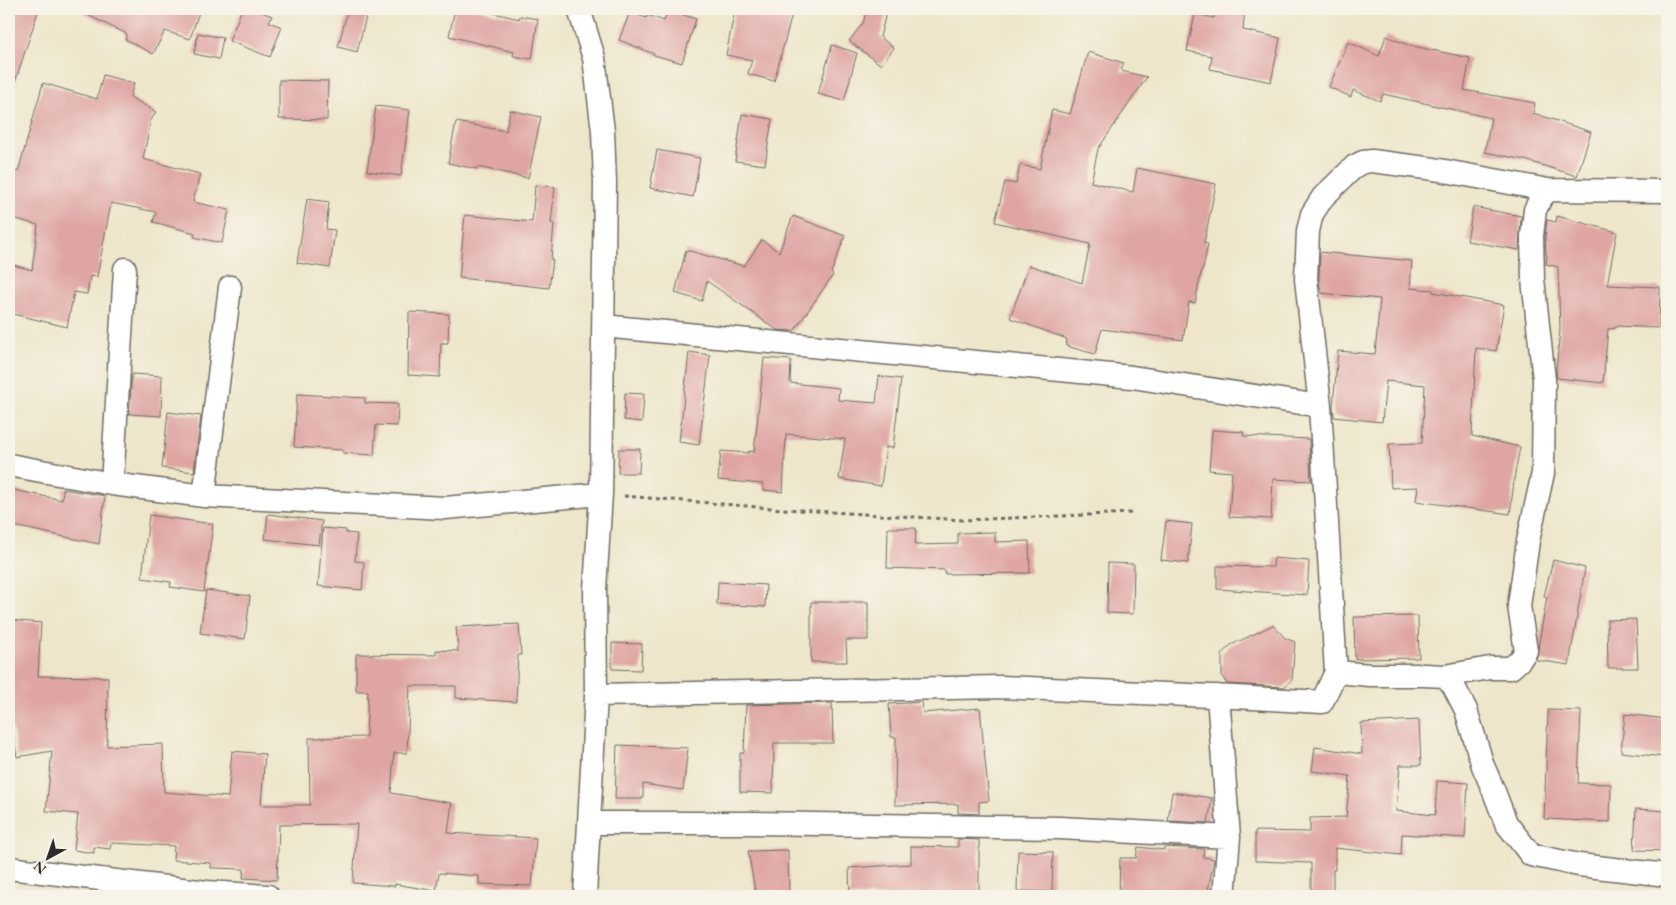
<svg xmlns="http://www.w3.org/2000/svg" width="1676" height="905" font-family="'EB Garamond',serif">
<rect width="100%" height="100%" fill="#f7f3e8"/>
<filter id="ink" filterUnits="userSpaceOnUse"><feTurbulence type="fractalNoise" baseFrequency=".02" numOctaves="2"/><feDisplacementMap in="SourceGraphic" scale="10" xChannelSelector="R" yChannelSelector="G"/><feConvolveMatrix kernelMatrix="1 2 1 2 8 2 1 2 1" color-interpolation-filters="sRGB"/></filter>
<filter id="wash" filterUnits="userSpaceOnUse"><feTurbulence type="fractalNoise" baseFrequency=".0096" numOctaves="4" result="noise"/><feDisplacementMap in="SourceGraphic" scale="20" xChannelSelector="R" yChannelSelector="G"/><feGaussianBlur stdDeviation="1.12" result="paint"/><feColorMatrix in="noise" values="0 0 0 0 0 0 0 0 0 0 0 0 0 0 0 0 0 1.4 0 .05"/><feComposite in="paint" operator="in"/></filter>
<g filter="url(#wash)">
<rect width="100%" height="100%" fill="#ede6ca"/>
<g id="blocks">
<path fill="#dfa5a3" d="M 9,9 L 39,9 L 13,88 L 9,87 Z
M 75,9 L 200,9 L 190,39 L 165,31 L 153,54 L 125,39 L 127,34 Z
M 242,9 L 254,9 L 272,16 L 269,22 L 282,27 L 270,57 L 229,41 Z
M 348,9 L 368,9 L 357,52 L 338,47 Z
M 455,9 L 477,9 L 519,19 L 520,16 L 538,19 L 532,59 L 513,56 L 514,52 L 449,36 Z
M 735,9 L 779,9 L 793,11 L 774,81 L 748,74 L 752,60 L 726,55 Z
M 867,9 L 887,9 L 880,37 L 894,48 L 881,65 L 849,41 L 863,23 Z
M 1215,9 L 1245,9 L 1243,30 L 1280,38 L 1271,82 L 1210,69 L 1212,56 L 1187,51 L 1195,14 L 1214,18 Z
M 668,10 L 696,19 L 682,63 L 654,55 L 654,54 L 619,40 L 630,12 L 646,18 L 648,15 L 664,21 Z
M 198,33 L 223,38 L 219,59 L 194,54 Z
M 1386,36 L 1408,45 L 1470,58 L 1464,90 L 1535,103 L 1533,113 L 1591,132 L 1577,176 L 1525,160 L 1485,152 L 1491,118 L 1383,94 L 1380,101 L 1353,90 L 1351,97 L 1329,87 L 1348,42 L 1379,56 Z
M 832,45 L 857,53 L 844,101 L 818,94 Z
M 1088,52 L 1124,63 L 1121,71 L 1147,77 L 1098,149 L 1091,182 L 1133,192 L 1137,168 L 1216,184 L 1204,243 L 1208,244 L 1203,269 L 1202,269 L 1195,303 L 1189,302 L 1183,340 L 1102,329 L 1095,354 L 1066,346 L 1067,339 L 1010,318 L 1029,265 L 1082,283 L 1090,244 L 995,222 L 1005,182 L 1016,184 L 1020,165 L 1040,169 L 1052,110 L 1070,114 Z
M 103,75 L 134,83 L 130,97 L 156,112 L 151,120 L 143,159 L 200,174 L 193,202 L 229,210 L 222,243 L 194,237 L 195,233 L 153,222 L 156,212 L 111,203 L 97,277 L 90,276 L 87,294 L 74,292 L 67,327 L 9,313 L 9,284 L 13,265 L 32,270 L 38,225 L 9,217 L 9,170 L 18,172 L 43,83 L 97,99 Z
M 279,80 L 328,81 L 327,120 L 279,119 Z
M 376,106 L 410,110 L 401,176 L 367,171 Z
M 510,110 L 541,117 L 528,178 L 478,167 L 477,169 L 448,163 L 456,122 L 506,131 Z
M 742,114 L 772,119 L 765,165 L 735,161 Z
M 657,150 L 700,158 L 693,197 L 650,188 Z
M 535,185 L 555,187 L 551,223 L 554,224 L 551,260 L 553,260 L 549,288 L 459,278 L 465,215 L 532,222 Z
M 307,199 L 329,202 L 326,229 L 335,230 L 330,268 L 297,263 Z
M 1473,207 L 1521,216 L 1519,250 L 1467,241 Z
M 793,216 L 845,236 L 831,273 L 833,275 L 794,331 L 777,330 L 707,281 L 702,301 L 675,293 L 686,250 L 744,266 L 762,240 L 779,252 Z
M 1557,216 L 1617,232 L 1607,285 L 1660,287 L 1659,328 L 1616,326 L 1616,328 L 1608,329 L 1603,383 L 1557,378 L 1556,370 L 1560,330 L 1558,267 L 1546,264 L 1547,255 L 1546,254 L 1545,237 L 1547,220 L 1556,222 Z
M 1320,252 L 1412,261 L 1410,288 L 1433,290 L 1433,292 L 1504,305 L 1496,351 L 1476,348 L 1472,436 L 1520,447 L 1515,473 L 1510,514 L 1416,501 L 1418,487 L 1391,488 L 1389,444 L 1422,443 L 1425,385 L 1386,381 L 1382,422 L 1334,417 L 1333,406 L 1338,351 L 1375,354 L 1380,299 L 1321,293 L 1319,279 Z
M 409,312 L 449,314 L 448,343 L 441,343 L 440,377 L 408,375 Z
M 689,352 L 710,355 L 699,445 L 679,442 Z
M 764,358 L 791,360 L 790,383 L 839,388 L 838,400 L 876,403 L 879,376 L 901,379 L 893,448 L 886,447 L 881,486 L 839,479 L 845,439 L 786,434 L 783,492 L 763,490 L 763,484 L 718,480 L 721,451 L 748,453 L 749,451 L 754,452 Z
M 132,374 L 162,376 L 161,416 L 129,414 Z
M 625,393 L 644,394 L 642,422 L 624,420 Z
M 297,394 L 365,398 L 365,403 L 398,404 L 397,426 L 376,425 L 374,455 L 343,453 L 343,450 L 294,447 Z
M 168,412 L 201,416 L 194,472 L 162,468 Z
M 1212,430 L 1244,432 L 1243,436 L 1309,439 L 1311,481 L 1273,479 L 1271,519 L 1229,517 L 1232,472 L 1209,470 Z
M 619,449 L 640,449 L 639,473 L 618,473 Z
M 9,489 L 62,500 L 63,489 L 105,496 L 99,544 L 9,525 Z
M 268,514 L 322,521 L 319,545 L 265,539 Z
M 149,515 L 213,524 L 204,592 L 170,587 L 171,582 L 142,578 Z
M 1166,521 L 1192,524 L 1188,563 L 1161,560 Z
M 323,528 L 346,530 L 346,533 L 357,534 L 355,561 L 364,562 L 362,590 L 318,586 Z
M 888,528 L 916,528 L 915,545 L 958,544 L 958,533 L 995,532 L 995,542 L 1029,541 L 1030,573 L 945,574 L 945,570 L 887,568 Z
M 1274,558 L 1309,561 L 1307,595 L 1217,589 L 1217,566 L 1273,567 Z
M 1553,560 L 1585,568 L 1569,665 L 1536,660 L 1547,597 L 1544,596 Z
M 1108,563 L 1134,564 L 1133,614 L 1107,613 Z
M 718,582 L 766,585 L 765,607 L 717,604 Z
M 206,590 L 250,596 L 245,639 L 200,633 Z
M 811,602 L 868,602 L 868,640 L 846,640 L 847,662 L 811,662 Z
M 1418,616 L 1419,658 L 1355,659 L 1354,617 Z
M 1636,619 L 1638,668 L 1608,668 L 1607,620 Z
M 9,620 L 41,623 L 38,676 L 108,677 L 107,746 L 163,744 L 164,792 L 228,797 L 232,751 L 265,754 L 261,805 L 310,805 L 309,738 L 366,737 L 368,691 L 356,691 L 356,654 L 436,655 L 436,650 L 458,651 L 456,627 L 519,624 L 521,655 L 518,655 L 516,702 L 456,698 L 456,686 L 410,686 L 407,753 L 394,753 L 391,793 L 452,803 L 448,833 L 536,838 L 532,886 L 479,884 L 479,876 L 439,873 L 436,891 L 395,884 L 395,886 L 353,883 L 357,824 L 279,825 L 277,880 L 243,878 L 244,869 L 211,868 L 211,863 L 173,860 L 174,846 L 111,843 L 110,849 L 94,847 L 94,853 L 74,850 L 78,814 L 46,811 L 52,751 L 17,757 L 10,712 L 9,712 Z
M 1273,625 L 1285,638 L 1295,642 L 1292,680 L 1284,687 L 1227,684 L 1222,676 L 1222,653 L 1231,645 Z
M 612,643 L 642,644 L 641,670 L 612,669 Z
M 922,702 L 923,713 L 980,708 L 989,801 L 979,802 L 979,814 L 958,813 L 958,804 L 895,805 L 896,737 L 891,737 L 889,704 Z
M 832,703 L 833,743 L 774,743 L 773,793 L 740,792 L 740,753 L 744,753 L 746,705 Z
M 1548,710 L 1581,711 L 1578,783 L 1611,784 L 1610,822 L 1544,819 Z
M 1625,714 L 1667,719 L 1664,757 L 1621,752 Z
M 1419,720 L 1421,765 L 1400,765 L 1396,811 L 1435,815 L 1437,781 L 1468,783 L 1465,838 L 1402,834 L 1401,855 L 1335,848 L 1335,870 L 1333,870 L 1333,896 L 1311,896 L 1311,863 L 1255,861 L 1255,831 L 1310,832 L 1310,818 L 1346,817 L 1350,776 L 1312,771 L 1315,747 L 1362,754 L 1361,723 Z
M 617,745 L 688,748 L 683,790 L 643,784 L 643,799 L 615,799 Z
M 1172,792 L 1212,798 L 1208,823 L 1168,821 Z
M 1636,809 L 1667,811 L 1667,851 L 1634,850 Z
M 958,839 L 979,840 L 979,896 L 850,896 L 849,868 L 911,864 L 911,846 L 958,847 Z
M 1138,847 L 1164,850 L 1164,847 L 1204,849 L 1203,857 L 1214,859 L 1207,896 L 1119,896 L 1120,858 L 1136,858 Z
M 788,850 L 789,896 L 756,896 L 748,851 Z
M 1018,851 L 1053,852 L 1052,892 L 1017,891 Z"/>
</g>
</g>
<g filter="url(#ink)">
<use href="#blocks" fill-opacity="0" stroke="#6f6c63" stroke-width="1"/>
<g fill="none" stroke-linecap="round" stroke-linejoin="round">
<defs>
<path id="street" d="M 579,9 L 594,58 L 598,90 L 603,131 L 605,183 L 601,494 L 595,589 L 596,695 L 585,896
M 603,326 L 1132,377 L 1320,406
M 9,465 L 112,484 L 204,496 L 445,508 L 601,494
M 112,484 L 125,269
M 204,496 L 230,287
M 1336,672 L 1370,675 L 1424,675 L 1445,676 L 1490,668 L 1511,668 L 1520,660 L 1526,651 L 1519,606 L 1528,541 L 1543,473 L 1544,380 L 1533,279 L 1532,236 L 1535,210 L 1541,198 L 1548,190 L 1667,191
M 1445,676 L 1453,685 L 1466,710 L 1483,766 L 1493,789 L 1506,823 L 1531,855 L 1579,865 L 1667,875
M 596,695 L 1001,687 L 1235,697 L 1322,702 L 1336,672 L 1320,406 L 1306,279 L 1308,231 L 1312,214 L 1323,197 L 1355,166 L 1363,162 L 1372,161 L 1434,169 L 1548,190
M 1218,696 L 1229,837 L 1224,896
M 590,823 L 749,823 L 1060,828 L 1229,837
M 9,868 L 207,892 L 268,896"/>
</defs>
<use href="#street" stroke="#6f6c63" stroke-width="25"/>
<path stroke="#6f6c63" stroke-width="3" stroke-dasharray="4 4" stroke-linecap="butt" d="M 624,496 L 783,509 L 963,520 L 1134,513"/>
<use href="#street" stroke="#fff" stroke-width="22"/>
</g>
</g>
<rect width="1676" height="905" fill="none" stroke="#f7f3e8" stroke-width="30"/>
<g transform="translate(48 858) rotate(220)" stroke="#f7f3e8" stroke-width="4" paint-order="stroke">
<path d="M0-4L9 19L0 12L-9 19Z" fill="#2b2b2b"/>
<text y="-8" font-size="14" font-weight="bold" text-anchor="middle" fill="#2b2b2b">N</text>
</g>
</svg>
